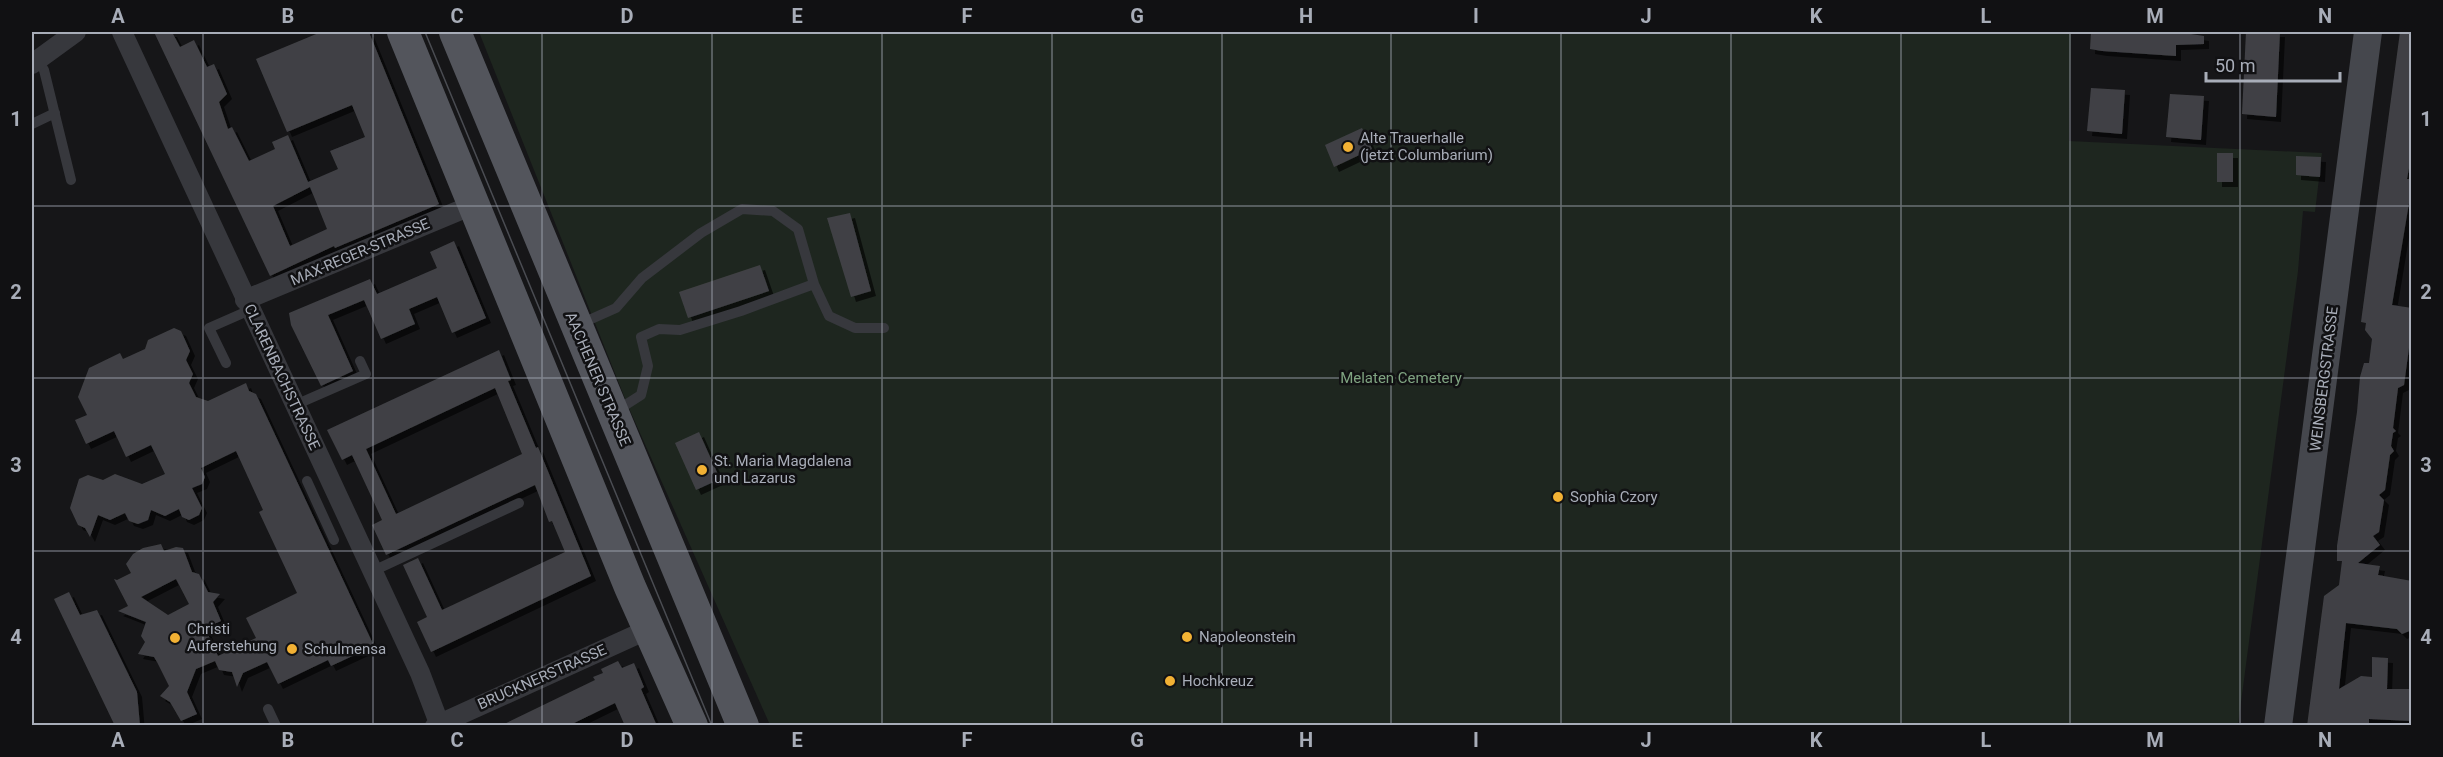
<svg xmlns="http://www.w3.org/2000/svg" width="2443" height="757" font-family="Roboto,sans-serif">
<defs>
<filter id="shadow"><feDropShadow dx="5" dy="5" stdDeviation="0" flood-color="#0009"/></filter>
</defs>
<rect width="100%" height="100%" fill="#161618"/>
<path fill="#1e261f" d="M 479,32 L 2071,32 L 2069,141 L 2322,153 L 2315,212 L 2303,211 L 2298,271 L 2238,725 L 770,725 L 628,406 Z"/>
<path fill="#404145" fill-rule="evenodd" filter="url(#shadow)" d="M 154,32 L 172,32 L 180,47 L 194,40 L 207,67 L 214,64 L 227,94 L 219,102 L 228,129 L 232,127 L 249,161 L 275,149 L 272,142 L 288,135 L 308,182 L 338,169 L 330,151 L 365,137 L 352,105 L 287,132 L 256,59 L 321,32 L 369,32 L 439,204 L 335,248 L 334,246 L 270,276 ZM 310,187 L 327,229 L 290,246 L 273,206 Z
M 2091,32 L 2178,32 L 2204,36 L 2204,44 L 2176,45 L 2176,56 L 2102,51 L 2090,49 Z
M 2246,32 L 2280,32 L 2276,117 L 2242,114 Z
M 2400,32 L 2412,32 L 2412,152 L 2407,179 L 2412,179 L 2412,185 L 2392,305 L 2412,308 L 2412,348 L 2409,348 L 2404,385 L 2398,388 L 2393,428 L 2396,431 L 2393,433 L 2391,446 L 2394,451 L 2390,455 L 2385,490 L 2379,495 L 2384,500 L 2379,532 L 2373,536 L 2380,545 L 2358,563 L 2380,566 L 2378,575 L 2412,581 L 2412,630 L 2402,634 L 2397,629 L 2346,623 L 2339,689 L 2361,676 L 2372,677 L 2372,657 L 2388,658 L 2387,689 L 2412,689 L 2412,721 L 2369,719 L 2369,726 L 2307,726 L 2324,596 L 2339,585 L 2342,561 L 2337,561 L 2337,546 L 2357,412 L 2360,377 L 2364,363 L 2369,363 L 2372,339 L 2365,330 L 2366,323 L 2361,322 Z
M 2091,88 L 2125,90 L 2122,134 L 2087,131 Z
M 2170,94 L 2204,96 L 2201,140 L 2166,137 Z
M 1362,128 L 1372,149 L 1334,167 L 1325,145 Z
M 2217,153 L 2233,153 L 2233,182 L 2217,182 Z
M 2296,156 L 2321,157 L 2320,177 L 2296,175 Z
M 850,213 L 871,291 L 851,297 L 827,218 Z
M 454,241 L 486,318 L 452,333 L 437,297 L 409,309 L 415,324 L 381,339 L 364,300 L 328,315 L 353,371 L 321,386 L 291,325 L 289,313 L 370,279 L 377,294 L 437,268 L 430,252 Z
M 760,265 L 769,291 L 688,318 L 679,292 Z
M 174,328 L 181,331 L 190,351 L 186,360 L 193,374 L 189,383 L 196,397 L 208,401 L 246,383 L 249,391 L 256,394 L 374,646 L 331,666 L 328,660 L 278,684 L 267,662 L 243,673 L 237,687 L 232,672 L 219,670 L 215,661 L 196,669 L 187,692 L 197,714 L 181,721 L 170,702 L 160,696 L 169,686 L 157,662 L 154,657 L 138,654 L 145,642 L 141,636 L 146,622 L 118,611 L 128,606 L 114,579 L 117,580 L 131,573 L 126,564 L 133,554 L 143,548 L 161,544 L 164,551 L 176,547 L 183,548 L 192,572 L 199,574 L 208,592 L 220,594 L 213,602 L 221,621 L 205,628 L 218,656 L 256,638 L 246,618 L 297,593 L 259,512 L 263,510 L 236,451 L 201,468 L 205,477 L 202,484 L 192,488 L 202,508 L 199,515 L 189,520 L 182,517 L 179,509 L 165,516 L 151,510 L 148,520 L 138,524 L 129,521 L 125,513 L 110,520 L 98,515 L 90,537 L 85,528 L 78,525 L 70,508 L 79,479 L 88,475 L 103,480 L 115,474 L 142,484 L 165,474 L 151,445 L 126,457 L 114,431 L 86,444 L 75,420 L 87,415 L 78,397 L 89,368 L 120,353 L 123,359 L 145,349 L 148,340 ZM 176,579 L 189,604 L 168,615 L 141,597 Z
M 499,350 L 511,380 L 508,381 L 536,448 L 538,447 L 591,576 L 431,652 L 417,622 L 427,617 L 403,565 L 418,558 L 442,610 L 565,552 L 552,521 L 549,522 L 535,485 L 386,555 L 372,525 L 382,520 L 372,498 L 352,455 L 342,460 L 327,430 ZM 495,388 L 522,454 L 396,514 L 366,449 Z
M 699,432 L 720,479 L 696,490 L 675,443 Z
M 69,592 L 80,615 L 97,610 L 137,692 L 140,726 L 115,726 L 54,599 Z
M 618,661 L 622,668 L 634,663 L 644,687 L 641,689 L 657,726 L 625,726 L 615,703 L 568,726 L 500,726 L 595,680 L 593,677 L 603,673 L 601,669 Z"/>
<g fill="none" stroke-linecap="round" stroke-linejoin="round">
<path stroke="#37383d" stroke-width="10" d="M 38,60 L 44,70 L 71,180
M 32,124 L 55,113
M 580,324 L 616,308 L 642,278 L 701,233 L 742,209 L 773,211 L 798,229 L 814,284
M 226,363 L 209,328 L 250,310
M 295,405 L 366,374 L 360,361
M 616,411 L 641,395 L 648,366 L 641,337 L 659,329 L 680,330 L 741,311 L 814,284 L 829,316 L 855,328 L 884,328
M 307,481 L 334,540
M 373,571 L 519,503
M 268,709 L 276,726"/>
<path stroke="#37383d" stroke-width="20" d="M 122,32 L 420,673 L 439,723
M 32,64 L 76,32
M 245,300 L 475,204
M 435,726 L 649,629"/>
<path stroke="#45474d" stroke-width="28" d="M 2278,726 L 2368,32"/>
<path stroke="#53555c" stroke-width="32" d="M 403,32 L 630,587 L 692,726
M 455,32 L 743,726"/>
<path stroke="#4a4c52" stroke-width="1.5" d="M 425,32 L 712,726"/>
</g>
<path fill="none" stroke="#a8adb8" stroke-width="1.5" stroke-opacity="0.55" d="M 203,32 L 203,726M 373,32 L 373,726M 542,32 L 542,726M 712,32 L 712,726M 882,32 L 882,726M 1052,32 L 1052,726M 1222,32 L 1222,726M 1391,32 L 1391,726M 1561,32 L 1561,726M 1731,32 L 1731,726M 1901,32 L 1901,726M 2070,32 L 2070,726M 2240,32 L 2240,726M 32,206 L 2412,206M 32,378 L 2412,378M 32,551 L 2412,551"/>
<g fill="#f2b134" stroke="#111113" stroke-width="2">
<circle cx="1348" cy="147" r="6"/>
<circle cx="702" cy="470" r="6"/>
<circle cx="1558" cy="497" r="6"/>
<circle cx="1187" cy="637" r="6"/>
<circle cx="175" cy="638" r="6"/>
<circle cx="292" cy="649" r="6"/>
<circle cx="1170" cy="681" r="6"/>
</g>
<g text-anchor="middle" dominant-baseline="central" stroke-width="5" stroke-linejoin="round" paint-order="stroke">
<g font-size="15" fill="#a8adb8" stroke="#111113" text-anchor="start">
<text x="1360" y="138">Alte Trauerhalle<tspan x="1360" dy="17">(jetzt Columbarium)</tspan></text>
<text x="714" y="461">St. Maria Magdalena<tspan x="714" dy="17">und Lazarus</tspan></text>
<text x="1570" y="497">Sophia Czory</text>
<text x="187" y="629">Christi<tspan x="187" dy="17">Auferstehung</tspan></text>
<text x="1199" y="637">Napoleonstein</text>
<text x="304" y="649">Schulmensa</text>
<text x="1182" y="681">Hochkreuz</text>
</g>
<g font-size="15" fill="#a8adb8" stroke="#111113">
<text transform="translate(360 252) rotate(-23)">MAX-REGER-STRASSE</text>
<text transform="translate(282 377) rotate(65)">CLARENBACHSTRASSE</text>
<text transform="translate(598 379) rotate(67)">AACHENER STRASSE</text>
<text transform="translate(2324 379) rotate(-83)">WEINSBERGSTRASSE</text>
<text transform="translate(542 677) rotate(-24)">BRUCKNERSTRASSE</text>
</g>
<g font-size="15" fill="#7fa381" stroke="#111113">
<text x="1401" y="378">Melaten Cemetery</text>
</g>
</g>
<rect width="2443" height="757" fill="none" stroke="#111113" stroke-width="66"/>
<path d="M2206 72v9h134v-9" fill="none" stroke="#a8adb8" stroke-width="3"/>
<text x="2215" y="72" font-size="18" fill="#a8adb8" stroke="#111113" stroke-width="4.5" paint-order="stroke">50 m</text>
<rect x="33" y="33" width="2377" height="691" fill="none" stroke="#a8adb8" stroke-width="2"/>
<g font-size="20" text-anchor="middle" font-weight="bold" fill="#a8adb8">
<text x="118" y="23">A</text>
<text x="288" y="23">B</text>
<text x="457" y="23">C</text>
<text x="627" y="23">D</text>
<text x="797" y="23">E</text>
<text x="967" y="23">F</text>
<text x="1137" y="23">G</text>
<text x="1306" y="23">H</text>
<text x="1476" y="23">I</text>
<text x="1646" y="23">J</text>
<text x="1816" y="23">K</text>
<text x="1986" y="23">L</text>
<text x="2155" y="23">M</text>
<text x="2325" y="23">N</text>
<text x="16" y="126">1</text>
<text x="2426" y="126">1</text>
<text x="16" y="299">2</text>
<text x="2426" y="299">2</text>
<text x="16" y="472">3</text>
<text x="2426" y="472">3</text>
<text x="16" y="644">4</text>
<text x="2426" y="644">4</text>
<text x="118" y="747">A</text>
<text x="288" y="747">B</text>
<text x="457" y="747">C</text>
<text x="627" y="747">D</text>
<text x="797" y="747">E</text>
<text x="967" y="747">F</text>
<text x="1137" y="747">G</text>
<text x="1306" y="747">H</text>
<text x="1476" y="747">I</text>
<text x="1646" y="747">J</text>
<text x="1816" y="747">K</text>
<text x="1986" y="747">L</text>
<text x="2155" y="747">M</text>
<text x="2325" y="747">N</text>
</g>
</svg>
